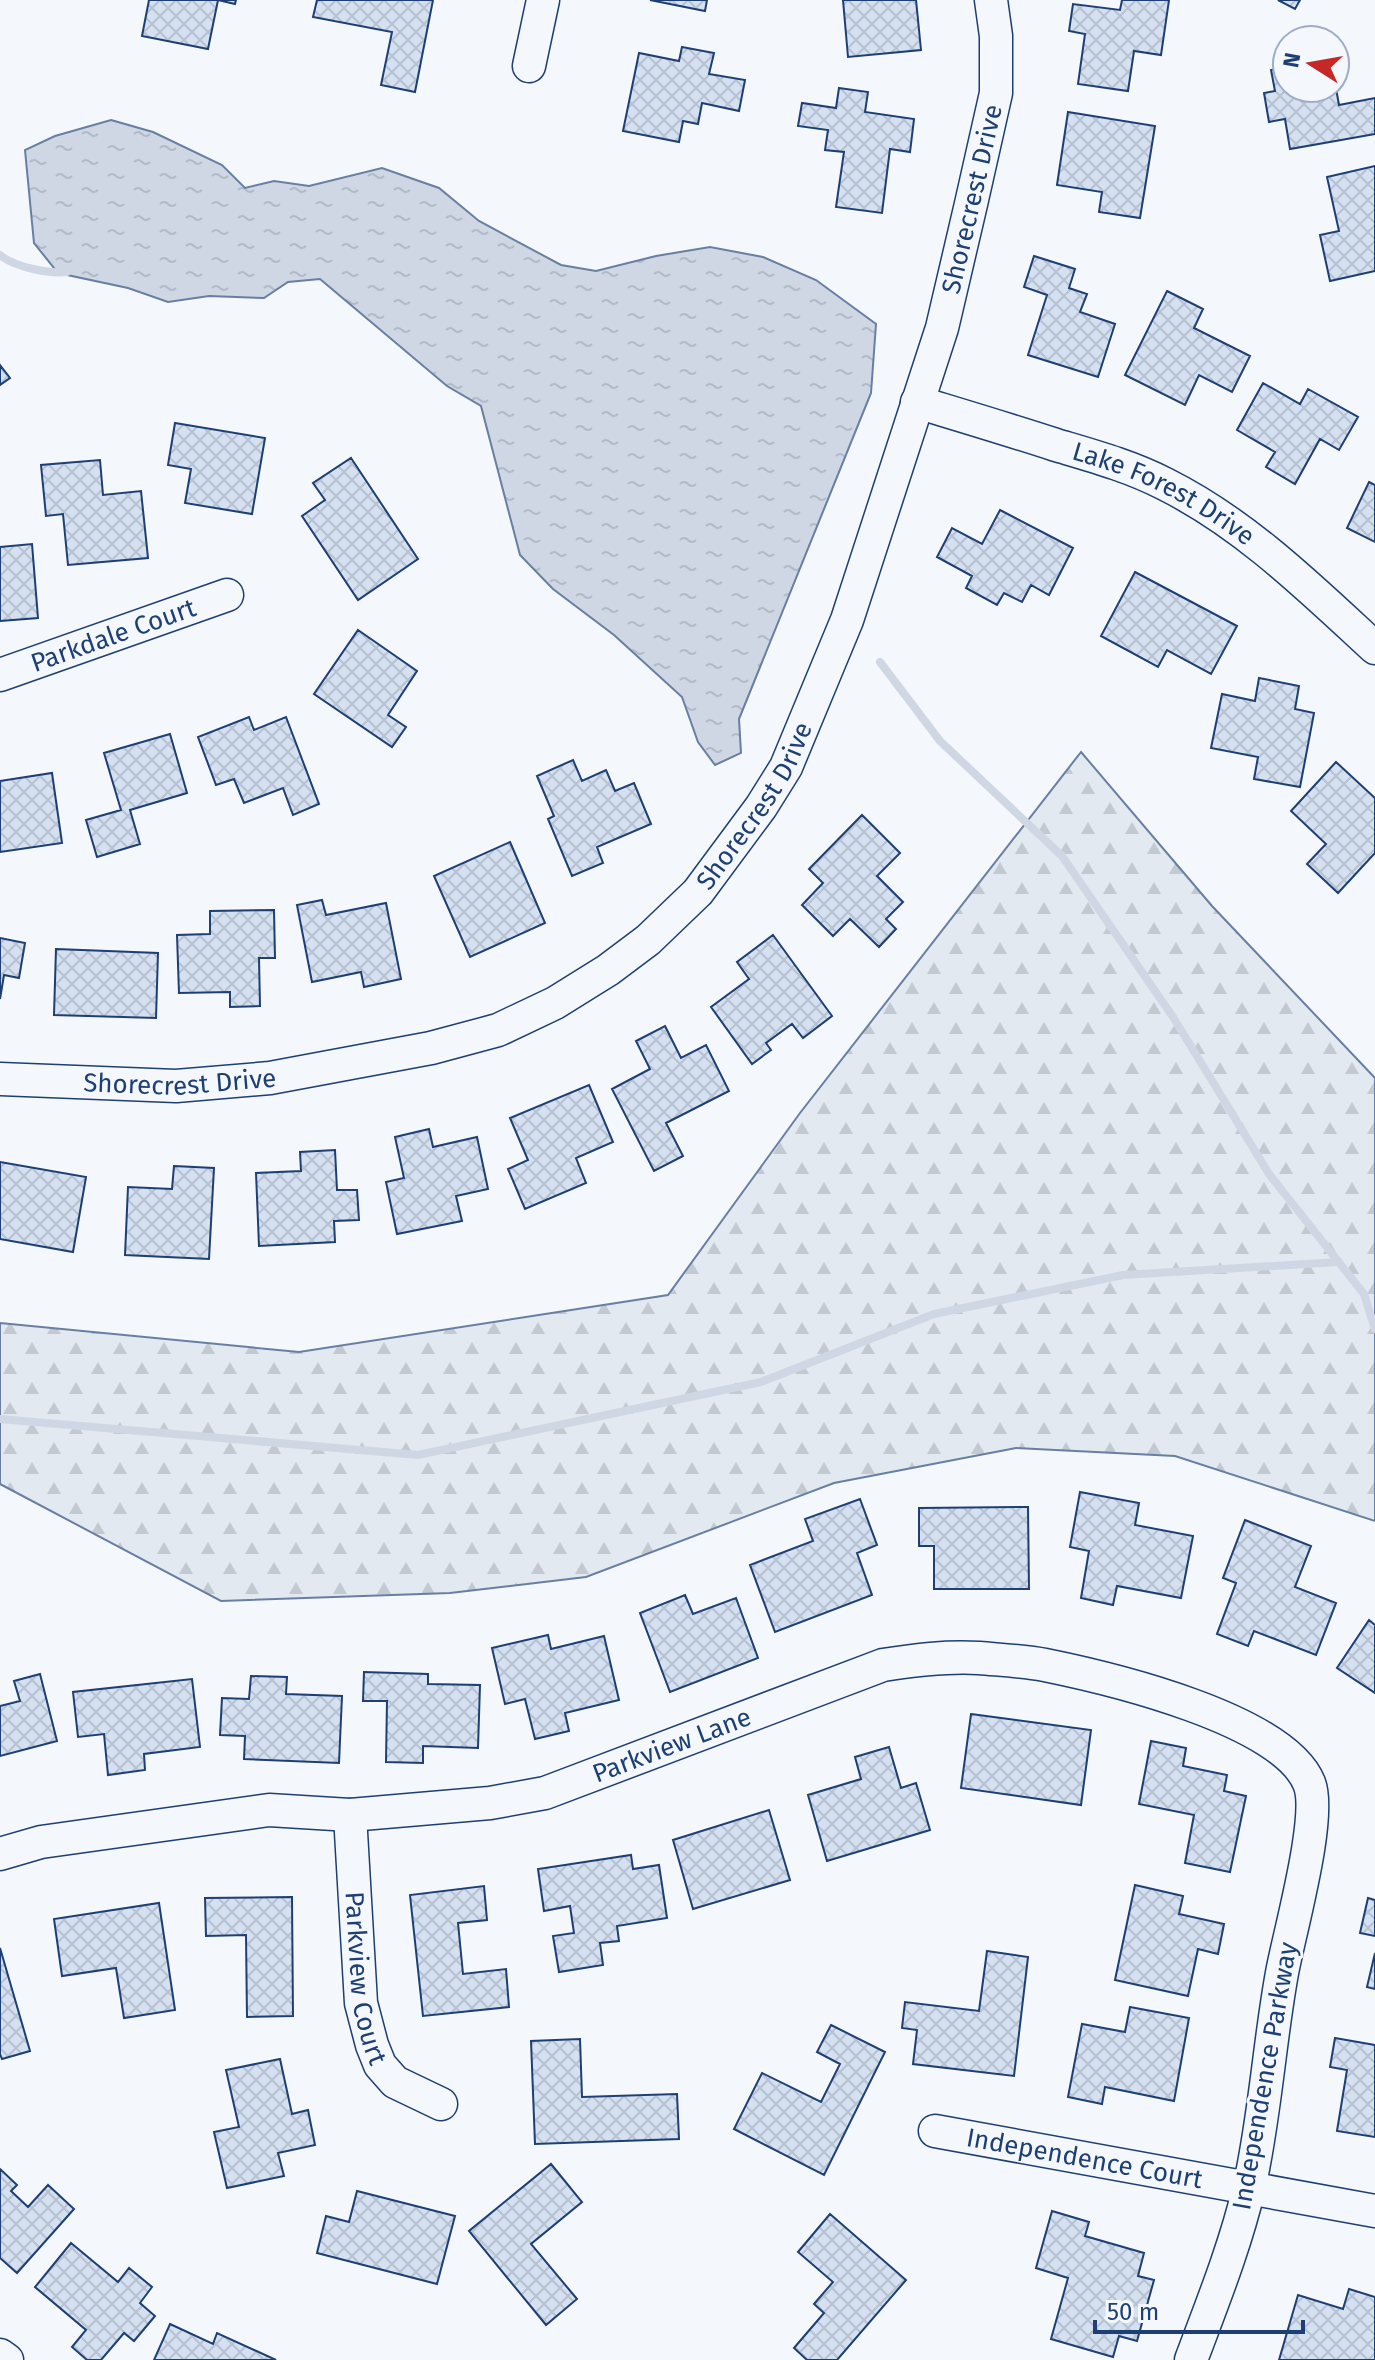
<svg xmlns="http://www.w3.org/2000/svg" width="1375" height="2360" font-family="'Fira Sans',sans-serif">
<defs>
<pattern id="forest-firs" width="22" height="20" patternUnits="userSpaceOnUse" patternTransform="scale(2)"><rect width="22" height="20" fill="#e3e9f0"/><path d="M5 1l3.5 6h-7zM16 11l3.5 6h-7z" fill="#c2c9d1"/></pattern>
<pattern id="water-ripples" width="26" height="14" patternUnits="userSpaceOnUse" patternTransform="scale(2)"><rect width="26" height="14" fill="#cfd7e4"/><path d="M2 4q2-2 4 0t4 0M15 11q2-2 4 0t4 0" fill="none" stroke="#b1bac7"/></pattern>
<pattern id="building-cross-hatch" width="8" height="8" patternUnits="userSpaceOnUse" patternTransform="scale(2)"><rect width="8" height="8" fill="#d5e0f0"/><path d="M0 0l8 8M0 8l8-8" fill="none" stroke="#b6c1d1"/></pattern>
</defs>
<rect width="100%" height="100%" fill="#f4f7fb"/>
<path fill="url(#forest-firs)" stroke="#687fa3" stroke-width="2" d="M 1081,752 L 1212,906 L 1375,1078 L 1375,1521 L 1175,1456 L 1016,1448 L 834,1483 L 586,1577 L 450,1593 L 221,1601 L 0,1484 L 0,1323 L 299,1352 L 668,1295 L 800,1113 Z"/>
<path fill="url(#water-ripples)" stroke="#687fa3" stroke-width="2" d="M 111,120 L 153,132 L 222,165 L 245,188 L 274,181 L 309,186 L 382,168 L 439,188 L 479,221 L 561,265 L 596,271 L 656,256 L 710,247 L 763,257 L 816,280 L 876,324 L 871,393 L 739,719 L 741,753 L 715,765 L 698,742 L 682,697 L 614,635 L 553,589 L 520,555 L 481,406 L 447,386 L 320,279 L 288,282 L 264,298 L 209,296 L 168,302 L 128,288 L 58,273 L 34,243 L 25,150 L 55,136 Z"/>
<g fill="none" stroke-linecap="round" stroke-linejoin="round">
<path stroke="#cfd7e4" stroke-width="8" d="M 0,255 C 14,267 49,274 67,272
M 880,662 L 940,741 L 1062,856 L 1173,1017 L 1269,1174 L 1364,1294 L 1375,1329
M 0,1419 L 418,1455 L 761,1382 L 934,1314 L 1123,1275 L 1339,1262"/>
</g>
<path fill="url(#building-cross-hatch)" stroke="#1d3f73" stroke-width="2" d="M 149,0 L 236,0 L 235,4 L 218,0 L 208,49 L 142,36 Z
M 317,0 L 433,0 L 415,92 L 381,85 L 392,32 L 313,17 Z
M 650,0 L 707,0 L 705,11 Z
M 843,0 L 916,0 L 921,50 L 848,57 Z
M 1122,0 L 1169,0 L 1161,55 L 1134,51 L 1128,91 L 1078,84 L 1085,34 L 1069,31 L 1073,4 L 1120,10 Z
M 1278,0 L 1300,0 L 1295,9 Z
M 682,47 L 714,53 L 709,74 L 745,80 L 739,111 L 702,103 L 698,124 L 683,121 L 679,142 L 623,131 L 639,53 L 679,61 Z
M 1287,67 L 1287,88 L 1335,88 L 1335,83 L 1339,105 L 1375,98 L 1375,134 L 1290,149 L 1285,119 L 1269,122 L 1264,93 L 1275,91 L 1271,70 Z
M 839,88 L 868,92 L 865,112 L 914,119 L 910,152 L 890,149 L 882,213 L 836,207 L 844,152 L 825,150 L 828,130 L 798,126 L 802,103 L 836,108 Z
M 1068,112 L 1155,126 L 1140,218 L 1099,212 L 1102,192 L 1057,185 Z
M 1375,166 L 1375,271 L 1330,281 L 1320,235 L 1339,231 L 1327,177 Z
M 1034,256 L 1075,269 L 1069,288 L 1087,294 L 1080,312 L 1115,324 L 1098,377 L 1028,355 L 1047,295 L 1024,287 Z
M 1167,291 L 1203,309 L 1194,328 L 1250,356 L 1232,392 L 1199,375 L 1185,405 L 1125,375 Z
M 0,365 L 10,378 L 0,385 Z
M 1263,383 L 1300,404 L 1308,389 L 1358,417 L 1339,450 L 1320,439 L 1295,484 L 1266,467 L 1275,452 L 1237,430 Z
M 175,423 L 265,438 L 252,514 L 185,503 L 191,469 L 168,465 Z
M 351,458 L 418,559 L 358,600 L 302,516 L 325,500 L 313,483 Z
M 100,460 L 103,495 L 141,491 L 148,558 L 68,565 L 63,514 L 46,516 L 41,465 Z
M 1369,482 L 1375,485 L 1375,542 L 1347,528 Z
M 1000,510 L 1073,548 L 1049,595 L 1031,585 L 1022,602 L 1004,593 L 997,605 L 966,588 L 972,576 L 937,557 L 952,528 L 982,544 Z
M 32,544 L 38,618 L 0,621 L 0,547 Z
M 1135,572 L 1237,626 L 1211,674 L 1167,650 L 1158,667 L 1101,636 Z
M 358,630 L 417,671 L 388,715 L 406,727 L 392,747 L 314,694 Z
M 1259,678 L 1299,686 L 1295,709 L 1314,713 L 1300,787 L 1254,779 L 1258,757 L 1211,748 L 1222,694 L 1255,701 Z
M 249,717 L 254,730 L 286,717 L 319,804 L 293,815 L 283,788 L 244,803 L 234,779 L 216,785 L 198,737 Z
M 170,734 L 187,793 L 130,810 L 140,844 L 97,857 L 86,820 L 121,810 L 104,753 Z
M 573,760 L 582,781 L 606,770 L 615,791 L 634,783 L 651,824 L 597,847 L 603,863 L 572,876 L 548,819 L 554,816 L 537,776 Z
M 1336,762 L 1375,798 L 1375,853 L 1338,893 L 1307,864 L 1326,844 L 1291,811 Z
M 52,773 L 62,843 L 0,852 L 0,781 Z
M 862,815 L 900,853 L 877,876 L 903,902 L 886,919 L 896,929 L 879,947 L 850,919 L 833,936 L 802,905 L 823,883 L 809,869 Z
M 510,842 L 545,923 L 470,957 L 434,876 Z
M 322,900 L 326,915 L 386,903 L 401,979 L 364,987 L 361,972 L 312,982 L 297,905 Z
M 274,910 L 275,958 L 259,958 L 260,1006 L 230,1007 L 230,992 L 179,993 L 177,935 L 210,934 L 210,911 Z
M 773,935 L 832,1016 L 803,1038 L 792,1024 L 766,1043 L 771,1050 L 752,1064 L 711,1007 L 749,979 L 737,962 Z
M 0,938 L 25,943 L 19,978 L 4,975 L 0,999 Z
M 56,949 L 158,953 L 156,1018 L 54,1015 Z
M 665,1026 L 681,1058 L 706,1045 L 729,1091 L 666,1123 L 683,1156 L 654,1171 L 612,1089 L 650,1069 L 636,1041 Z
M 589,1085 L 613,1142 L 576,1158 L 586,1183 L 525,1209 L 508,1169 L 528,1160 L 510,1118 Z
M 429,1129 L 433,1147 L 477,1137 L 488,1189 L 456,1196 L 462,1221 L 397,1234 L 386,1182 L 404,1178 L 395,1137 Z
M 335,1150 L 337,1190 L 357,1190 L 359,1220 L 334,1221 L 335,1242 L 259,1246 L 256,1173 L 301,1171 L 300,1152 Z
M 0,1162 L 86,1177 L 73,1252 L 0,1239 Z
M 174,1166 L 214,1168 L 209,1259 L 125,1255 L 128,1187 L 172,1189 Z
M 1080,1492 L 1139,1503 L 1135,1525 L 1193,1536 L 1181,1598 L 1117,1586 L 1113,1605 L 1081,1598 L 1089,1551 L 1070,1547 Z
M 860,1499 L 877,1545 L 857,1553 L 872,1595 L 775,1632 L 750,1565 L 813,1541 L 805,1519 Z
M 1028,1507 L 1029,1589 L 934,1589 L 934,1546 L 919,1546 L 919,1508 Z
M 1245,1520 L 1311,1546 L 1295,1587 L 1336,1603 L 1316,1655 L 1254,1631 L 1248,1646 L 1217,1634 L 1236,1583 L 1223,1578 Z
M 685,1595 L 693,1614 L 736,1598 L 758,1658 L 670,1692 L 640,1613 Z
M 1369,1620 L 1375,1625 L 1375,1693 L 1337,1668 Z
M 548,1635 L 551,1649 L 604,1636 L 619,1700 L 565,1713 L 569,1731 L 535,1739 L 525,1699 L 505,1704 L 492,1648 Z
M 364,1672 L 428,1674 L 428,1684 L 480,1685 L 478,1748 L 423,1746 L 423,1763 L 386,1762 L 387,1701 L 363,1701 Z
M 40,1674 L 57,1741 L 0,1756 L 0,1706 L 20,1701 L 14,1681 Z
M 251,1676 L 287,1677 L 286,1694 L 342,1696 L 339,1763 L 244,1759 L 245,1736 L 220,1735 L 222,1698 L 249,1699 Z
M 192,1679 L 200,1747 L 144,1754 L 145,1770 L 108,1775 L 104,1734 L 78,1737 L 73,1692 Z
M 971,1714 L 1091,1730 L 1081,1805 L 961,1788 Z
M 1151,1741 L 1186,1748 L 1183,1766 L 1227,1775 L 1224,1791 L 1246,1796 L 1230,1872 L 1185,1863 L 1194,1815 L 1139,1804 Z
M 889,1747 L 901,1788 L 916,1783 L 930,1830 L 827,1861 L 808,1795 L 861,1779 L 855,1757 Z
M 769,1810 L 790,1880 L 693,1909 L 673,1840 Z
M 631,1855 L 633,1869 L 659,1865 L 667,1918 L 617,1926 L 619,1941 L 600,1943 L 603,1965 L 559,1972 L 553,1936 L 574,1933 L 570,1906 L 544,1911 L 538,1869 Z
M 1135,1885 L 1183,1896 L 1179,1914 L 1224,1924 L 1218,1954 L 1198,1949 L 1188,1996 L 1115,1980 Z
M 484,1886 L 487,1920 L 458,1923 L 463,1974 L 506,1969 L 509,2007 L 423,2016 L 410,1895 Z
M 292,1897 L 293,2016 L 247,2017 L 246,1935 L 206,1936 L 205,1898 Z
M 1368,1898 L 1375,1900 L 1375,1936 L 1360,1933 Z
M 159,1903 L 175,2010 L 124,2018 L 116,1968 L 62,1976 L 54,1919 Z
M 0,1948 L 30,2051 L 2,2059 L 0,2054 Z
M 987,1951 L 1028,1957 L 1014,2076 L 913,2064 L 917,2030 L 902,2028 L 905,2002 L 979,2011 Z
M 1375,1953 L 1375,1989 L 1367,1987 Z
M 1130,2007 L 1189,2018 L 1174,2101 L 1105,2087 L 1102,2104 L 1068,2097 L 1082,2024 L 1125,2032 Z
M 831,2025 L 885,2052 L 824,2175 L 734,2129 L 762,2073 L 821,2102 L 840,2064 L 817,2052 Z
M 1335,2038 L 1375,2045 L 1375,2137 L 1337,2131 L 1347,2070 L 1330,2067 Z
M 580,2039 L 582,2097 L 677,2094 L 679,2139 L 535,2144 L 531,2041 Z
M 280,2059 L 292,2114 L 308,2110 L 315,2145 L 278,2153 L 284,2176 L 227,2188 L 214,2132 L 239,2127 L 226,2070 Z
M 551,2164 L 582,2202 L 531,2244 L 577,2299 L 546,2325 L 469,2231 Z
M 0,2169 L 17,2185 L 11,2191 L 28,2207 L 48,2185 L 74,2209 L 17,2273 L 0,2258 Z
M 357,2191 L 455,2216 L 437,2284 L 317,2253 L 326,2216 L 349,2222 Z
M 1052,2211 L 1089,2222 L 1085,2236 L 1144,2253 L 1138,2276 L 1154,2280 L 1137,2341 L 1119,2336 L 1113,2357 L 1051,2339 L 1068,2278 L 1036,2268 Z
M 830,2214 L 906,2280 L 837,2360 L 807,2360 L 794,2348 L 824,2313 L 814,2304 L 833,2282 L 798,2252 Z
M 71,2243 L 118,2282 L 129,2268 L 152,2287 L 140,2303 L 155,2316 L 134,2341 L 124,2333 L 101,2360 L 87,2360 L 72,2347 L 86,2330 L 35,2287 Z
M 1349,2289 L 1375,2297 L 1375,2360 L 1279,2360 L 1298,2295 L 1343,2309 Z
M 170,2324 L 213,2344 L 217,2333 L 276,2360 L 154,2360 Z"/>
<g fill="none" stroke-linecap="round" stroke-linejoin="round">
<defs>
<g id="minor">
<path d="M 529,66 L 543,0"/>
<path id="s1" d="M 917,402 C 963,416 1010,430 1056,445 C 1093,456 1130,466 1165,484 C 1245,524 1310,588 1375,648"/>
<path id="s2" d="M 0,675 L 227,595"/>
<path id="s3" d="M 0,1079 L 176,1086 L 270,1078 L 431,1048 L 498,1030 L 555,1003 L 608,970 L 648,940 L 698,892 L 761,807 L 786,767 L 847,620 L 942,328 L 971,204 L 996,93 L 996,36 L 991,0"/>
<path id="s4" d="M 350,1815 L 361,2003 L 372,2045 L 380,2065 L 395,2082 L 441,2104"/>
<path id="s5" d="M 0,1854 L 41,1842 L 269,1810 L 350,1815 L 490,1803 L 545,1793 L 883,1665 C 915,1660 946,1656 979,1658 C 1001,1660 1024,1661 1045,1665 C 1109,1678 1283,1719 1309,1783 C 1323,1815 1289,1934 1282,1973 C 1269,2044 1265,2118 1249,2188 C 1235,2247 1212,2304 1191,2360"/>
<path id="s6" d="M 935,2131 L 1375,2211"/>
<path d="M 0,2355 L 7,2360"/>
</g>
</defs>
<use href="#minor" stroke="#1d3f73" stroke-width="35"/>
<use href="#minor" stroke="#f4f7fb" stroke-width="32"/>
</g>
<g text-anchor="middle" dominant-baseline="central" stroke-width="6" stroke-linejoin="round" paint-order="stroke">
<g font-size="26" fill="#1d3f73" stroke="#f4f7fb">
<text stroke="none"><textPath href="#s3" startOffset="1500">Shorecrest Drive</textPath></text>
<text stroke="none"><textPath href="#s1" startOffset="264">Lake Forest Drive</textPath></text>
<text stroke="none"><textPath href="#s2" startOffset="120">Parkdale Court</textPath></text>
<text stroke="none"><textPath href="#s3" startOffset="852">Shorecrest Drive</textPath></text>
<text stroke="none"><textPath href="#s3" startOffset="180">Shorecrest Drive</textPath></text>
<text stroke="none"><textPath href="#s5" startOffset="686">Parkview Lane</textPath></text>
<text stroke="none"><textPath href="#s4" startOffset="164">Parkview Court</textPath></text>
<text transform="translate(1265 2076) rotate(-80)">Independence Parkway</text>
<text stroke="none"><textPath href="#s6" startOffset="152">Independence Court</textPath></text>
</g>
</g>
<g transform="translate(1311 64) rotate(281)"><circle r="38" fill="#f4f7fb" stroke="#9eadc5" stroke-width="2"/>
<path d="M0-6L14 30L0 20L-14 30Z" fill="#c62828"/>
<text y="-12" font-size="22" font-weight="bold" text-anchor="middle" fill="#1d3f73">N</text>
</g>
<path d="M1095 2320v12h208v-12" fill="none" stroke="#1d3f73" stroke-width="4"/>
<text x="1107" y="2320" font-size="24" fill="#1d3f73" stroke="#f4f7fb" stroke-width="6" paint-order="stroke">50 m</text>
</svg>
